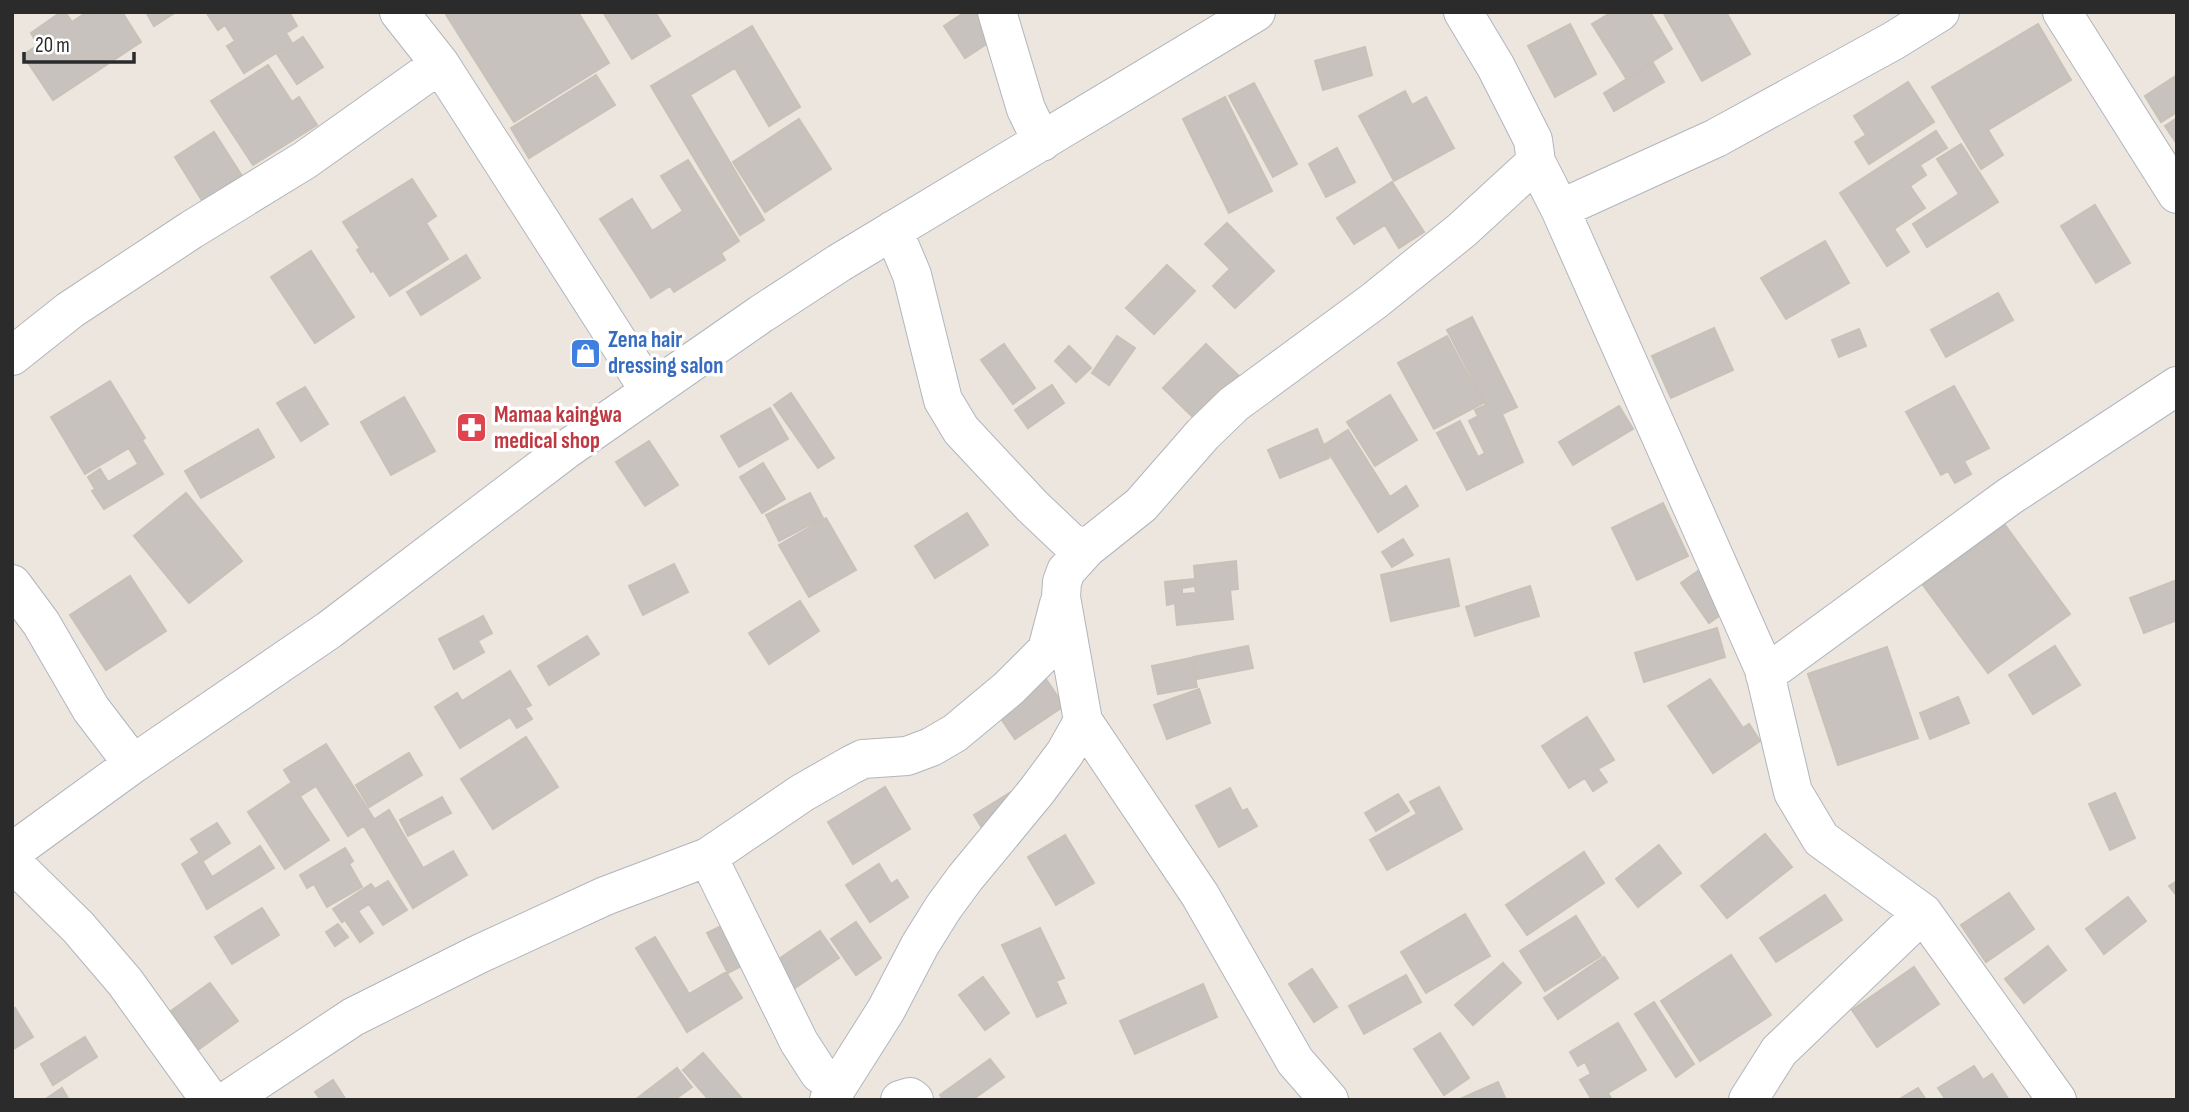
<svg xmlns="http://www.w3.org/2000/svg" width="2189" height="1112" font-family="'Sofia Sans Condensed',sans-serif">
<rect width="100%" height="100%" fill="#ece6df"/>
<path fill="#c7c2be" stroke="#c7c1b8" stroke-width="2" fill-rule="evenodd" d="M 61,12 L 65,12 L 72,22 L 87,12 L 122,12 L 141,42 L 53,100 L 23,55 L 38,45 L 31,33 Z
M 146,12 L 176,12 L 154,26 Z
M 206,12 L 289,12 L 297,26 L 286,33 L 292,43 L 244,73 L 227,46 L 235,41 L 225,25 L 218,30 Z
M 578,12 L 609,63 L 514,122 L 445,13 Z
M 603,12 L 655,12 L 670,36 L 632,59 Z
M 965,12 L 1005,12 L 1014,26 L 965,58 L 944,26 Z
M 1612,12 L 1650,12 L 1672,49 L 1626,78 L 1592,24 Z
M 1663,12 L 1726,12 L 1750,54 L 1702,81 Z
M 1570,24 L 1596,74 L 1555,97 L 1528,46 Z
M 2038,24 L 2071,80 L 1988,130 L 2003,155 L 1981,169 L 1932,87 Z
M 752,26 L 800,107 L 769,126 L 735,68 L 690,95 L 764,220 L 740,235 L 651,86 Z
M 303,37 L 323,67 L 297,84 L 277,54 Z
M 1365,47 L 1372,75 L 1323,90 L 1315,61 Z
M 1653,63 L 1664,82 L 1614,111 L 1604,93 Z
M 268,65 L 292,102 L 299,97 L 317,125 L 253,165 L 211,101 Z
M 596,75 L 615,105 L 529,158 L 511,128 Z
M 2177,75 L 2177,112 L 2161,122 L 2145,96 Z
M 1908,82 L 1934,122 L 1869,164 L 1855,142 L 1866,135 L 1854,116 Z
M 1254,83 L 1297,164 L 1273,177 L 1229,96 Z
M 1405,91 L 1412,105 L 1426,97 L 1454,148 L 1394,181 L 1359,116 Z
M 1225,97 L 1272,191 L 1229,213 L 1183,119 Z
M 2177,118 L 2177,144 L 2165,126 Z
M 799,119 L 831,169 L 765,212 L 733,162 Z
M 1936,131 L 1947,148 L 1920,165 L 1926,175 L 1910,186 L 1925,208 L 1894,229 L 1909,252 L 1887,266 L 1840,193 Z
M 214,132 L 242,176 L 203,202 L 175,157 Z
M 1961,144 L 1998,202 L 1927,247 L 1913,224 L 1959,194 L 1937,159 Z
M 1337,148 L 1355,182 L 1326,197 L 1309,164 Z
M 688,160 L 739,241 L 721,253 L 725,260 L 674,292 L 670,286 L 651,298 L 600,219 L 632,199 L 652,231 L 683,211 L 661,176 Z
M 412,179 L 436,216 L 426,223 L 448,259 L 390,296 L 373,270 L 371,272 L 357,250 L 360,248 L 343,222 Z
M 1392,182 L 1424,232 L 1399,248 L 1385,225 L 1354,244 L 1337,218 Z
M 2095,205 L 2130,263 L 2096,283 L 2061,226 Z
M 1227,223 L 1274,271 L 1235,308 L 1213,286 L 1230,269 L 1205,244 Z
M 1825,241 L 1849,283 L 1786,319 L 1761,278 Z
M 311,251 L 354,317 L 315,343 L 271,277 Z
M 466,255 L 480,278 L 421,315 L 407,292 Z
M 1167,265 L 1195,291 L 1154,334 L 1126,308 Z
M 1998,293 L 2013,320 L 1946,357 L 1931,330 Z
M 1472,317 L 1517,407 L 1502,414 L 1523,462 L 1467,490 L 1437,433 L 1460,421 L 1478,457 L 1485,453 L 1469,421 L 1478,416 L 1475,410 L 1486,405 L 1447,330 Z
M 1714,328 L 1733,370 L 1671,398 L 1652,356 Z
M 1859,329 L 1866,346 L 1839,357 L 1832,340 Z
M 1117,336 L 1135,348 L 1109,385 L 1092,373 Z
M 1447,336 L 1483,403 L 1434,429 L 1398,363 Z
M 1004,344 L 1035,388 L 1013,404 L 981,360 Z
M 1206,344 L 1244,381 L 1201,425 L 1163,388 Z
M 1069,346 L 1091,368 L 1076,382 L 1055,361 Z
M 110,381 L 145,438 L 142,440 L 163,474 L 104,509 L 92,491 L 95,489 L 88,477 L 100,469 L 108,482 L 138,464 L 129,448 L 85,474 L 51,417 Z
M 1052,385 L 1064,403 L 1028,428 L 1015,410 Z
M 1954,386 L 1989,448 L 1964,461 L 1971,474 L 1955,483 L 1948,471 L 1941,475 L 1906,412 Z
M 305,387 L 328,424 L 301,441 L 277,403 Z
M 791,393 L 834,458 L 818,468 L 774,405 Z
M 1390,395 L 1417,440 L 1375,466 L 1347,422 Z
M 404,397 L 435,451 L 391,475 L 361,422 Z
M 1619,406 L 1633,429 L 1573,465 L 1559,442 Z
M 770,408 L 788,439 L 739,467 L 721,436 Z
M 258,429 L 274,457 L 201,498 L 185,471 Z
M 1317,429 L 1329,458 L 1280,478 L 1268,450 Z
M 1348,430 L 1390,497 L 1406,486 L 1418,506 L 1378,532 L 1324,445 Z
M 649,441 L 678,485 L 645,506 L 616,462 Z
M 763,463 L 785,499 L 762,513 L 740,477 Z
M 186,493 L 242,561 L 189,603 L 134,536 Z
M 810,493 L 823,518 L 779,541 L 766,515 Z
M 1663,503 L 1688,556 L 1637,580 L 1612,528 Z
M 967,513 L 988,545 L 935,578 L 915,546 Z
M 826,518 L 856,570 L 809,597 L 779,545 Z
M 2005,525 L 2070,614 L 1988,673 L 1923,585 Z
M 1403,539 L 1413,555 L 1392,567 L 1382,552 Z
M 1449,559 L 1459,606 L 1391,621 L 1381,575 Z
M 1236,561 L 1238,589 L 1230,590 L 1233,619 L 1177,625 L 1175,603 L 1167,605 L 1165,582 L 1195,579 L 1194,566 ZM 1195,586 L 1196,593 L 1182,594 L 1182,588 Z
M 674,564 L 688,592 L 643,615 L 629,586 Z
M 1698,571 L 1726,611 L 1709,623 L 1681,583 Z
M 130,576 L 166,631 L 106,670 L 70,615 Z
M 2177,580 L 2177,620 L 2144,633 L 2130,598 Z
M 1530,586 L 1539,616 L 1475,636 L 1466,607 Z
M 800,601 L 819,631 L 769,664 L 749,633 Z
M 483,616 L 492,633 L 478,641 L 484,652 L 454,669 L 439,639 Z
M 1717,628 L 1725,657 L 1644,682 L 1635,653 Z
M 587,636 L 599,654 L 549,685 L 538,666 Z
M 1248,646 L 1253,668 L 1197,679 L 1193,657 Z
M 2055,646 L 2080,685 L 2033,714 L 2009,675 Z
M 1887,647 L 1918,738 L 1838,765 L 1808,674 Z
M 1191,658 L 1197,687 L 1158,694 L 1152,666 Z
M 1040,670 L 1064,706 L 1015,739 L 991,704 Z
M 510,671 L 531,705 L 525,708 L 532,719 L 517,728 L 510,717 L 460,748 L 435,707 L 457,693 L 462,701 Z
M 1710,679 L 1743,728 L 1749,724 L 1760,741 L 1713,773 L 1668,706 Z
M 1199,689 L 1210,723 L 1167,739 L 1154,705 Z
M 1958,697 L 1969,723 L 1930,739 L 1920,713 Z
M 1587,717 L 1614,760 L 1598,769 L 1607,782 L 1593,791 L 1585,778 L 1569,788 L 1542,746 Z
M 526,737 L 558,787 L 493,829 L 461,779 Z
M 326,744 L 374,819 L 348,836 L 316,786 L 300,796 L 284,770 Z
M 409,753 L 422,775 L 369,807 L 356,785 Z
M 291,783 L 329,840 L 285,869 L 248,812 Z
M 885,787 L 910,829 L 853,864 L 828,822 Z
M 1019,787 L 987,836 L 974,815 Z
M 1439,787 L 1462,829 L 1387,870 L 1370,840 L 1417,814 L 1410,802 Z
M 1230,788 L 1242,811 L 1247,809 L 1257,826 L 1219,847 L 1196,806 Z
M 2115,793 L 2135,838 L 2110,850 L 2089,804 Z
M 1398,794 L 1409,811 L 1376,831 L 1365,813 Z
M 442,797 L 451,813 L 408,836 L 400,820 Z
M 389,810 L 423,868 L 453,851 L 467,875 L 413,908 L 364,826 Z
M 217,823 L 230,843 L 204,860 L 191,839 Z
M 1765,834 L 1792,867 L 1727,918 L 1701,886 Z
M 1065,835 L 1094,883 L 1056,905 L 1028,857 Z
M 1659,845 L 1681,873 L 1638,907 L 1616,879 Z
M 260,846 L 274,868 L 207,909 L 182,864 L 198,854 L 212,877 Z
M 345,848 L 353,861 L 349,864 L 362,887 L 327,907 L 314,884 L 307,888 L 300,875 Z
M 1584,852 L 1604,883 L 1527,935 L 1506,905 Z
M 879,864 L 891,884 L 897,880 L 908,897 L 870,922 L 846,885 Z
M 388,881 L 407,910 L 383,925 L 369,904 L 358,911 L 373,933 L 360,942 L 345,920 L 342,922 L 333,909 L 371,884 L 375,889 Z
M 2177,881 L 2177,896 L 2169,886 Z
M 2009,893 L 2034,929 L 1986,962 L 1961,925 Z
M 1825,895 L 1842,920 L 1776,962 L 1760,938 Z
M 2128,897 L 2146,921 L 2104,954 L 2086,929 Z
M 262,908 L 279,935 L 232,964 L 215,937 Z
M 1465,914 L 1490,956 L 1426,993 L 1401,952 Z
M 1576,916 L 1601,956 L 1545,991 L 1520,951 Z
M 731,921 L 751,961 L 728,973 L 707,933 Z
M 856,922 L 881,958 L 856,975 L 831,939 Z
M 338,924 L 348,937 L 335,946 L 326,932 Z
M 1040,928 L 1064,978 L 1056,981 L 1066,1003 L 1037,1017 L 1002,945 Z
M 820,931 L 839,958 L 792,990 L 773,963 Z
M 655,937 L 689,994 L 726,972 L 742,998 L 687,1032 L 636,948 Z
M 2048,946 L 2066,970 L 2024,1003 L 2005,979 Z
M 1731,955 L 1771,1015 L 1700,1061 L 1661,1001 Z
M 1604,957 L 1618,978 L 1558,1019 L 1544,998 Z
M 1503,963 L 1521,983 L 1473,1025 L 1455,1005 Z
M 1914,967 L 1939,1004 L 1877,1047 L 1852,1010 Z
M 1312,969 L 1337,1007 L 1314,1022 L 1289,984 Z
M 1406,975 L 1421,1002 L 1364,1034 L 1349,1006 Z
M 983,977 L 1009,1013 L 985,1030 L 959,995 Z
M 210,983 L 238,1021 L 199,1049 L 171,1011 Z
M 1203,984 L 1217,1017 L 1135,1054 L 1120,1021 Z
M 1654,1002 L 1694,1064 L 1676,1077 L 1635,1014 Z
M 15,1008 L 33,1037 L 12,1050 L 12,1010 Z
M 1618,1023 L 1646,1070 L 1608,1093 L 1612,1100 L 1592,1100 L 1580,1080 L 1591,1074 L 1585,1062 L 1578,1066 L 1570,1052 Z
M 1440,1033 L 1469,1078 L 1444,1095 L 1414,1049 Z
M 85,1037 L 97,1057 L 53,1085 L 41,1064 Z
M 703,1053 L 743,1100 L 709,1100 L 683,1070 Z
M 990,1059 L 1004,1077 L 972,1100 L 943,1100 L 940,1095 Z
M 1974,1066 L 1983,1080 L 1992,1074 L 2009,1100 L 1946,1100 L 1938,1088 Z
M 677,1068 L 692,1087 L 674,1100 L 635,1100 Z
M 333,1080 L 346,1100 L 321,1100 L 315,1092 Z
M 1498,1082 L 1506,1100 L 1458,1100 Z
M 62,1088 L 69,1100 L 48,1100 L 47,1098 Z
M 1918,1088 L 1926,1100 L 1898,1100 Z"/>
<g fill="none" stroke-linecap="round" stroke-linejoin="round">
<defs>
<path id="minor" d="M 399,12 L 440,64 L 649,390
M 997,12 L 1026,109 L 1042,142
M 1463,12 L 1496,67 L 1533,140 L 1536,162 L 1560,209 L 1764,669 L 1793,792 L 1821,839 L 1923,913 L 2057,1100
M 2062,12 L 2177,194
M 1560,209 L 1716,138 L 1893,41 L 1940,12
M 893,230 L 912,275 L 943,400 L 961,430 L 1032,506 L 1071,543 L 1087,548
M 12,356 L 70,310 L 191,230 L 305,160 L 440,64
M 12,584 L 41,623 L 91,709 L 133,764
M 1765,675 L 2010,496 L 2177,386
M 1083,721 L 1200,895 L 1295,1061 L 1329,1100
M 12,852 L 133,764 L 329,630 L 567,449 L 761,314 L 839,263 L 1256,12
M 708,857 L 799,1042 L 819,1073 L 837,1087
M 12,862 L 78,927 L 125,982 L 210,1100
M 228,1100 L 353,1017 L 477,955 L 605,896 L 708,857 L 802,793 L 851,765 L 863,759 L 907,756 L 931,747 L 955,733 L 1009,688 L 1047,650 L 1059,604
M 829,1100 L 886,1010 L 920,945 L 943,908 L 965,878 L 1036,792 L 1065,753 L 1083,721 L 1061,597 L 1062,582 L 1066,571 L 1087,548 L 1141,505 L 1203,434 L 1234,404 L 1374,301 L 1462,230 L 1536,162
M 900,1100 L 910,1097 L 914,1100
M 1748,1100 L 1779,1051 L 1923,913"/>
</defs>
<use href="#minor" stroke="#b2b5bd" stroke-width="40"/>
<use href="#minor" stroke="#fff" stroke-width="38"/>
</g>
<defs>
<symbol id="shop-square" viewBox="-11 -11 22 22"><rect x="-9" y="-9" width="18" height="18" rx="4" fill="#3f7fe0" stroke="#fff"/><path d="M-5-2.5h2.3a2.7 3.5 0 0 1 5.4 0H5L5.5 6h-11ZM-1.5-2.5h3a1.5 2.3 0 0 0-3 0Z" fill="#fff"/></symbol>
<symbol id="pharmacy-square" viewBox="-11 -11 22 22"><rect x="-9" y="-9" width="18" height="18" rx="4" fill="#e0444e" stroke="#fff"/><path d="M-2-6h4v4h4v4h-4v4h-4v-4h-4v-4h4Z" fill="#fff"/></symbol>
</defs>
<g fill-rule="evenodd">
<use href="#shop-square" x="568" y="336" width="35" height="35"/>
<use href="#pharmacy-square" x="454" y="410" width="35" height="35"/>
</g>
<g text-anchor="middle" dominant-baseline="central" stroke-width="7" stroke-linejoin="round" paint-order="stroke">
<g font-size="23" font-weight="bold" fill="#366cbe" stroke="#fff" text-anchor="start">
<text x="608" y="340">Zena hair<tspan x="608" dy="26">dressing salon</tspan></text>
</g>
<g font-size="23" font-weight="bold" fill="#be3a42" stroke="#fff" text-anchor="start">
<text x="494" y="415">Mamaa kaingwa<tspan x="494" dy="26">medical shop</tspan></text>
</g>
</g>
<rect width="2189" height="1112" fill="none" stroke="#2b2b2b" stroke-width="28"/>
<path d="M24 52v10h110v-10" fill="none" stroke="#2b2b2b" stroke-width="3.5"/>
<text x="35" y="52" font-size="21" fill="#2b2b2b" stroke="#ffffff" stroke-width="5" paint-order="stroke">20 m</text>
</svg>
